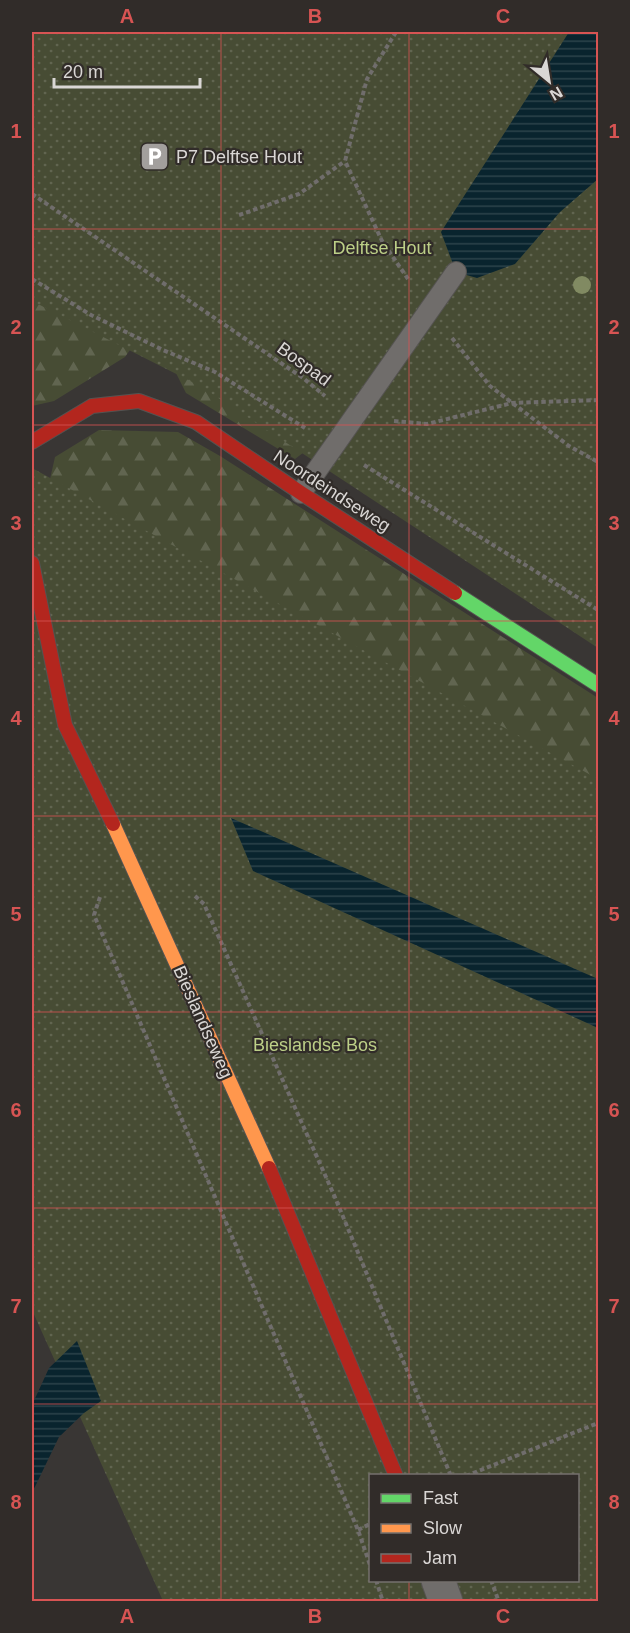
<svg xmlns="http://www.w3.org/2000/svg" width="630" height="1633" font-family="Arial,sans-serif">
<defs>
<pattern id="forest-firs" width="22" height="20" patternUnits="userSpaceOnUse" patternTransform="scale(1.5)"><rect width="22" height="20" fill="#474c34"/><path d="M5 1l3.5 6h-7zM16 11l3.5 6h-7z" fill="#616550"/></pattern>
<pattern id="park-dots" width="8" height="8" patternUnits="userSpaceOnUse" patternTransform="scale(1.5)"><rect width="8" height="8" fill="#474c34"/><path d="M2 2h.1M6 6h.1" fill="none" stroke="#616550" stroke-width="1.8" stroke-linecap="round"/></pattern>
<pattern id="water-rules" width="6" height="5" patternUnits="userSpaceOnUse" patternTransform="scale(1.5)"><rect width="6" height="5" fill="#09242e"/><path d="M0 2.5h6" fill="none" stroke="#2c434b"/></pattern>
</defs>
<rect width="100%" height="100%" fill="#393634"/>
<path fill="url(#forest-firs)" d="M 32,232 L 142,333 L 125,357 L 54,401 L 32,406 Z
M 173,367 L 330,432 L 295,459 L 186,393 Z
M 99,430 L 178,432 L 220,456 L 598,698 L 598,915 L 46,497 L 55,457 Z"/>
<path fill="url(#park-dots)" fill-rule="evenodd" d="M 32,32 L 598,32 L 598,648 L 200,386 L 32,301 Z
M 32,468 L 598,779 L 598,1601 L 163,1601 L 32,1310 ZM 370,1476 L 578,1476 L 578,1580 L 370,1580 Z"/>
<path fill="url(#water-rules)" d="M 569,32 L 598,32 L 598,179 L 560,212 L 515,264 L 477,278 L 456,272 L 441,232 Z
M 231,818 L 598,979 L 598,1028 L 253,871 Z
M 77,1341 L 101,1401 L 84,1413 L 59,1437 L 32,1493 L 32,1405 L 49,1368 Z"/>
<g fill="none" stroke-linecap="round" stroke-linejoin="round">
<defs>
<path id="lane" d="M 301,493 L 456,272"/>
<path id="street" d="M 438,1580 L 446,1602"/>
<path id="fast" d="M 455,593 L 598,685"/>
<path id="slow" d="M 113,824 L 269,1168"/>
<path id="jam" d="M 32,442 L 92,406 L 139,401 L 196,422 L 301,493 L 455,593
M 32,563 L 65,725 L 113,824
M 269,1168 L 396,1476"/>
</defs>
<use href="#lane" stroke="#555351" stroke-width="22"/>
<use href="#street" stroke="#555351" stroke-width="35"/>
<use href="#fast" stroke="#555351" stroke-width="16"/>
<use href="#slow" stroke="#555351" stroke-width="16"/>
<use href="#jam" stroke="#555351" stroke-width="16"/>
<path stroke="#706d6c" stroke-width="4" stroke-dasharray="4.5 3" stroke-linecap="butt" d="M 396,32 L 367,79 L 345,161 L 382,241 L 408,279
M 32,194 L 303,378 L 325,396
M 239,215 L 299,194 L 345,161
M 32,279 L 91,315 L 163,350 L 215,372 L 305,428
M 452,338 L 490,386 L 569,446 L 598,462
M 394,421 L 427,424 L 512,403 L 598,400
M 364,465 L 598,610
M 195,896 L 204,904 L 334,1195 L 451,1476
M 100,897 L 94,915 L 358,1530 L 370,1565
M 466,1476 L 598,1423
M 358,1530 L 370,1524
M 376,1580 L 383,1602
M 491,1580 L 499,1602"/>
<use href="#lane" stroke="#706d6b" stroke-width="20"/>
<use href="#street" stroke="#706d6b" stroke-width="33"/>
<use href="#fast" stroke="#63d668" stroke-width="14"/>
<use href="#slow" stroke="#ff974d" stroke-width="14"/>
<use href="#jam" stroke="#b3261e" stroke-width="14"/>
</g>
<circle fill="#818a62" cx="582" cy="285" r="9"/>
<path fill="none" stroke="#d75453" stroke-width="1.5" stroke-opacity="0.55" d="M 221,32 L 221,1602M 409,32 L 409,1476M 32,229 L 598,229M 32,425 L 598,425M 32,621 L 598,621M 32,816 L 598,816M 32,1012 L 598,1012M 32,1208 L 598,1208M 32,1404 L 598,1404M 409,1580 L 409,1602"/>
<defs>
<symbol id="parking-square" viewBox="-11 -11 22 22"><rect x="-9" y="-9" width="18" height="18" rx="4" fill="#a29f9d" stroke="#312c29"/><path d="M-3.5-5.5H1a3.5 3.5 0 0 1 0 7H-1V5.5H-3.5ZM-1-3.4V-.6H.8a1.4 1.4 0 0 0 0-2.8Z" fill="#fff"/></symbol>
</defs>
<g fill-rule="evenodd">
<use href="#parking-square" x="138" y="140" width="33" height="33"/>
</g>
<g text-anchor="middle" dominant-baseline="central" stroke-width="4.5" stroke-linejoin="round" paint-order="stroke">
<g font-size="18" fill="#dad7d5" stroke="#312c29" text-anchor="start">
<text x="176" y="157">P7 Delftse Hout</text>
</g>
<g font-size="18" fill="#bccf87" stroke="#312c29">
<text x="382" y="248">Delftse Hout</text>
<text x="315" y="1045">Bieslandse Bos</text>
</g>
<g font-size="18" fill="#dad7d5" stroke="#312c29">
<text transform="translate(304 364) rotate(36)">Bospad</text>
<text transform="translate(332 491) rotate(33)">Noordeindseweg</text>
<text transform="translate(203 1022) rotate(66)">Bieslandseweg</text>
</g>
</g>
<rect width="630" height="1633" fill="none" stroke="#312c29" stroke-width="66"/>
<rect x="369" y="1474" width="210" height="108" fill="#312c29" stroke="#75706e" stroke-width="1.5"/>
<rect x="381" y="1494" width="30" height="9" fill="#63d668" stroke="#75706e" stroke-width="1.5"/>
<text x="423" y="1504" font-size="18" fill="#dad7d5">Fast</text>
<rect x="381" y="1524" width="30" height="9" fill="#ff974d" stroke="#75706e" stroke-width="1.5"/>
<text x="423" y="1534" font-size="18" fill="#dad7d5">Slow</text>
<rect x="381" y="1554" width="30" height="9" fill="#b3261e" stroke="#75706e" stroke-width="1.5"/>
<text x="423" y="1564" font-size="18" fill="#dad7d5">Jam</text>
<g transform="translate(549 81) rotate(150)" stroke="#312c29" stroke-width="4.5" paint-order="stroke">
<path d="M0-4.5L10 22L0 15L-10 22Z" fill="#dad7d5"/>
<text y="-9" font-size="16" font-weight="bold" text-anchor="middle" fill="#dad7d5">N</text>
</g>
<path d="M54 78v9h146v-9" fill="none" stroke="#dad7d5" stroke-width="3"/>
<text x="63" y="78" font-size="18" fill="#dad7d5" stroke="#312c29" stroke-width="4.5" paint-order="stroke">20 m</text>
<rect x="33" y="33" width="564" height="1567" fill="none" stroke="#d75453" stroke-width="2"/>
<g font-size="20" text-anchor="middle" font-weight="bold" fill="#d75453">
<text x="127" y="23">A</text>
<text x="315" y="23">B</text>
<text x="503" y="23">C</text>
<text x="16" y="138">1</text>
<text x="614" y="138">1</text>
<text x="16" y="334">2</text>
<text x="614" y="334">2</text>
<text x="16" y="530">3</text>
<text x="614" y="530">3</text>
<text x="16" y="725">4</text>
<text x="614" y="725">4</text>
<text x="16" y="921">5</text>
<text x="614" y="921">5</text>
<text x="16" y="1117">6</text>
<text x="614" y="1117">6</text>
<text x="16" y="1313">7</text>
<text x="614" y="1313">7</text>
<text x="16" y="1509">8</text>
<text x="614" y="1509">8</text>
<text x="127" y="1623">A</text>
<text x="315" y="1623">B</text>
<text x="503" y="1623">C</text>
</g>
</svg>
